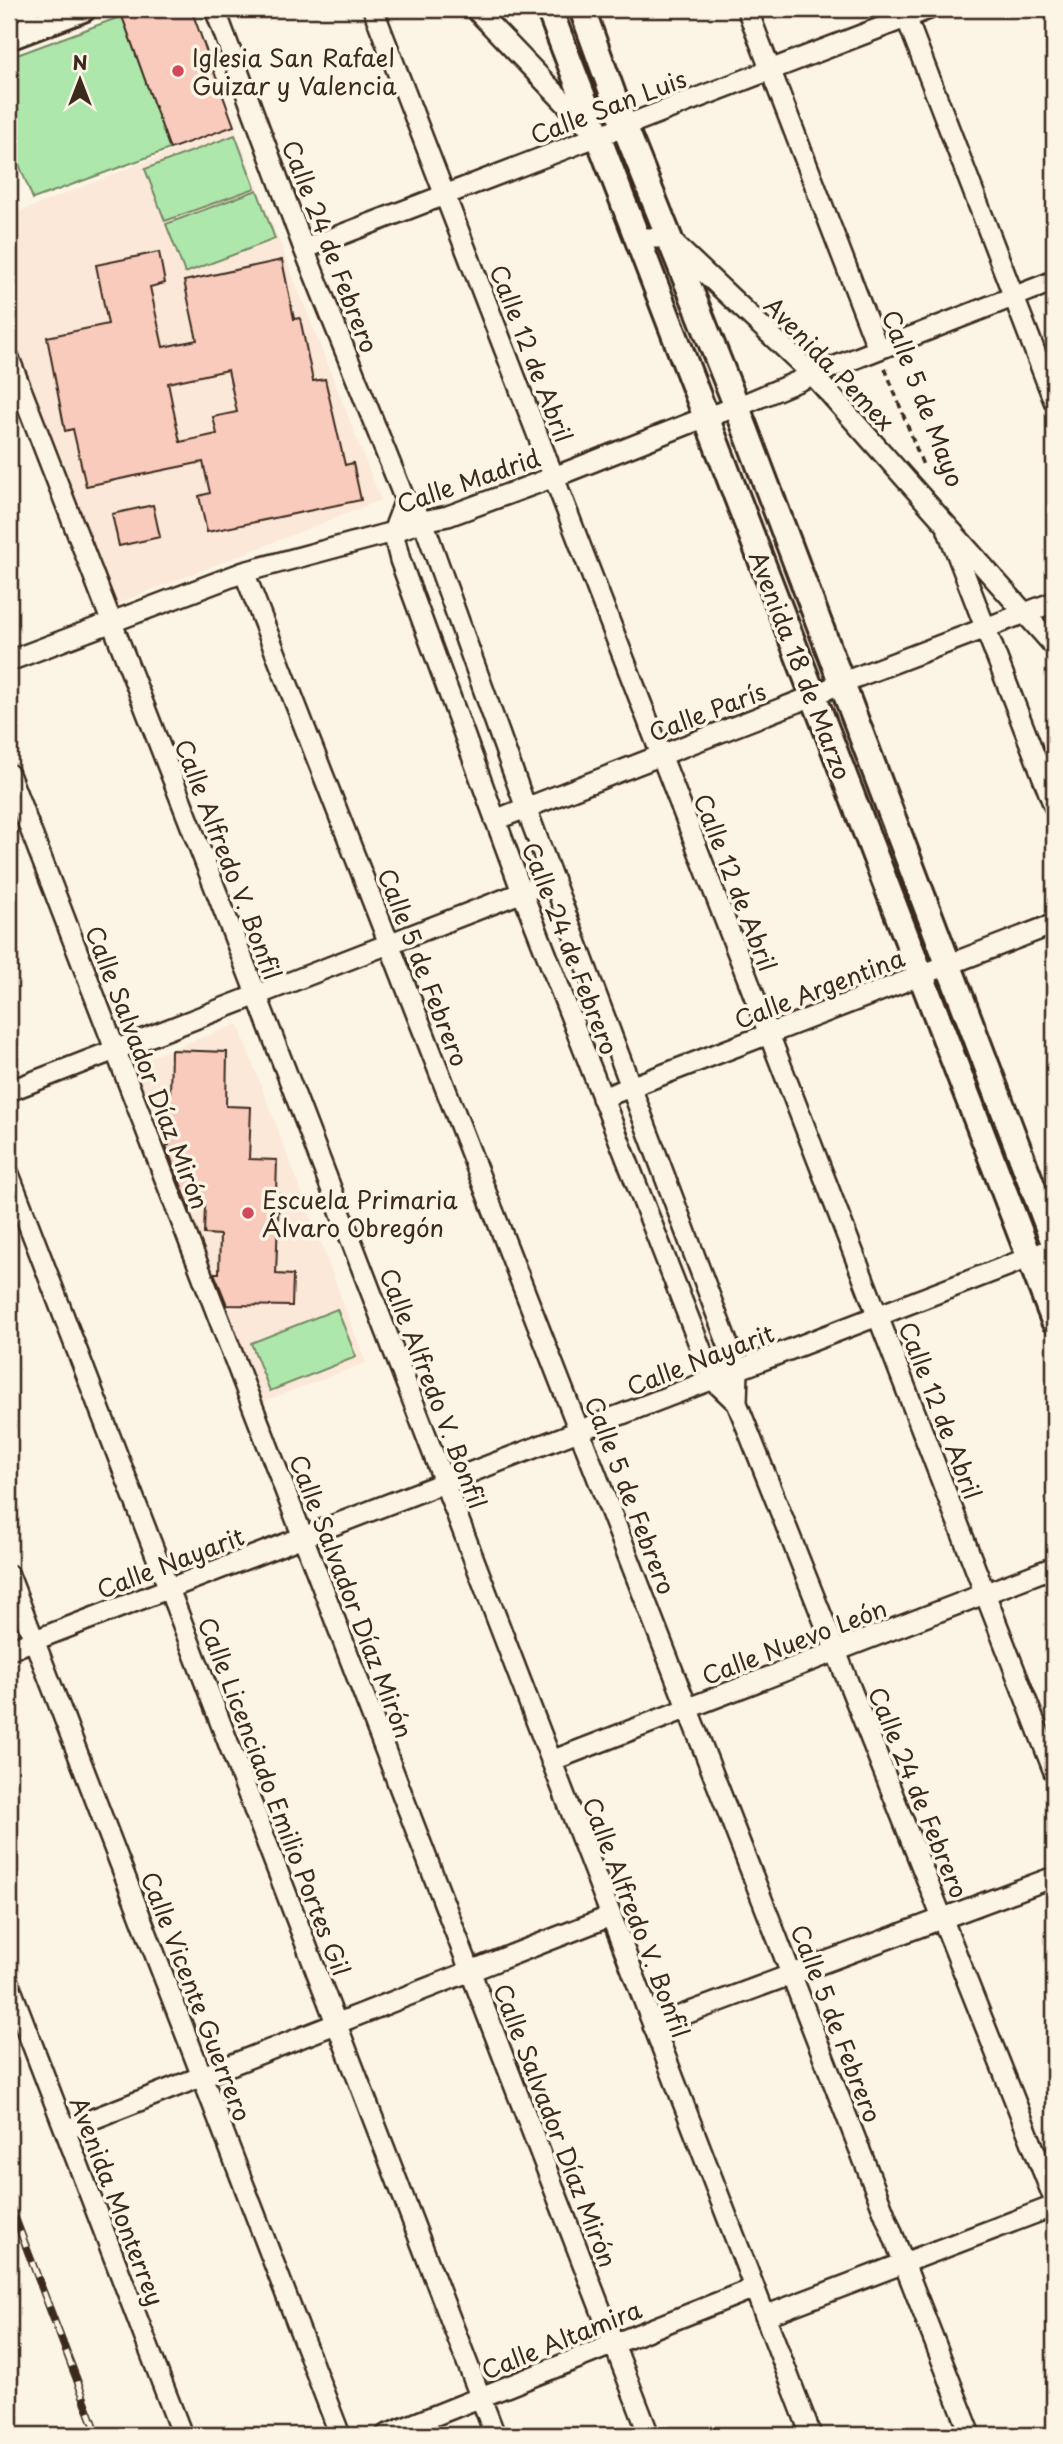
<svg xmlns="http://www.w3.org/2000/svg" width="1063" height="2444" font-family="'Playpen Sans',sans-serif">
<rect width="100%" height="100%" fill="#fcf5e5"/>
<filter id="ink" filterUnits="userSpaceOnUse"><feTurbulence type="fractalNoise" baseFrequency=".0143" numOctaves="2"/><feDisplacementMap in="SourceGraphic" scale="14" xChannelSelector="R" yChannelSelector="G"/><feConvolveMatrix kernelMatrix="1 2 1 2 8 2 1 2 1" color-interpolation-filters="sRGB"/></filter>
<g filter="url(#ink)">
<path fill="#fbe8d9" d="M 234,126 L 381,500 L 116,604 L 9,325 L 9,216 Z
M 238,1024 L 366,1363 L 259,1403 L 131,1064 Z"/>
<path fill="#aee7ab" stroke="#748864" stroke-width="2" d="M 122,16 L 170,149 L 33,199 L 9,139 L 9,58 Z
M 235,135 L 255,188 L 165,221 L 145,169 Z
M 257,190 L 275,239 L 185,273 L 166,224 Z
M 337,1309 L 356,1357 L 270,1391 L 251,1343 Z"/>
<path fill="#f9cbbc" stroke="#3b2a1e" stroke-width="2" fill-rule="evenodd" d="M 141,9 L 191,9 L 234,126 L 170,149 L 122,16 Z
M 159,252 L 165,283 L 150,287 L 163,347 L 197,340 L 184,281 L 282,260 L 294,319 L 300,318 L 313,381 L 325,379 L 345,465 L 353,463 L 361,500 L 207,532 L 199,496 L 210,493 L 203,462 L 86,486 L 73,429 L 65,431 L 47,337 L 108,324 L 96,265 ZM 228,370 L 237,412 L 213,417 L 217,434 L 180,442 L 168,383 Z
M 153,505 L 160,537 L 119,546 L 112,514 Z
M 171,1050 L 227,1052 L 226,1106 L 251,1107 L 249,1159 L 277,1160 L 276,1193 L 279,1193 L 276,1274 L 293,1275 L 292,1306 L 227,1305 L 214,1273 L 219,1273 L 220,1235 L 204,1234 L 205,1205 L 191,1211 L 166,1146 L 169,1145 Z"/>
<g fill="none" stroke-linecap="round" stroke-linejoin="round">
<defs>
<path id="minor" d="M 26,9 L 33,28
M 215,9 L 304,249 L 405,500 L 423,521 L 526,808 L 738,1371 L 737,1403
M 373,9 L 1054,1772
M 475,9 L 594,133
M 747,9 L 878,349
M 903,9 L 1054,401
M 638,238 L 668,238 L 813,375 L 1054,646
M 304,249 L 929,9
M 9,358 L 257,996 L 811,2435
M 405,500 L 393,532 L 400,560 L 522,892 L 713,1380 L 737,1403 L 1054,2199
M 948,531 L 1054,806
M 244,572 L 971,2435
M 9,661 L 244,572 L 393,532 L 423,521 L 448,516 L 554,477 L 706,417 L 737,407 L 813,375 L 1054,281
M 9,774 L 649,2435
M 495,820 L 813,696 L 841,683 L 1054,602
M 9,1091 L 554,880
M 602,1098 L 1054,924
M 9,1174 L 495,2435
M 9,1575 L 340,2435
M 9,1650 L 1054,1248
M 551,1761 L 1054,1567
M 9,1984 L 182,2435
M 653,2026 L 1054,1877
M 65,2130 L 611,1916
M 765,2316 L 1054,2206
M 386,2435 L 754,2288"/>
<path id="tertiary" d="M 549,9 L 1054,1321
M 582,9 L 624,125 L 737,407 L 1054,1243
M 9,37 L 83,9"/>
</defs>
<use href="#minor" stroke="#3b2a1e" stroke-width="24"/>
<use href="#tertiary" stroke="#3b2a1e" stroke-width="30"/>
<path stroke="#3b2a1e" stroke-width="3.5" stroke-dasharray="7 5" stroke-linecap="butt" d="M 885,368 L 924,468"/>
<use href="#minor" stroke="#fcf5e5" stroke-width="19"/>
<use href="#tertiary" stroke="#fcf5e5" stroke-width="24"/>
<defs>
<path id="rail" d="M 9,2202 L 98,2435"/>
</defs>
<use href="#rail" stroke="#3b2a1e" stroke-width="8"/>
<use href="#rail" stroke="#fcf5e5" stroke-width="5" stroke-dasharray="16" stroke-linecap="butt"/>
</g>
</g>
<g fill="#d1495b" stroke="#fcf5e5" stroke-width="2.5">
<circle cx="178" cy="71" r="7"/>
<circle cx="248" cy="1213" r="7"/>
</g>
<g text-anchor="middle" dominant-baseline="central" stroke-width="7" stroke-linejoin="round" paint-order="stroke">
<g font-size="24" fill="#3b2a1e" stroke="#fcf5e5" text-anchor="start">
<text x="192" y="57">Iglesia San Rafael<tspan x="192" dy="28">Guizar y Valencia</tspan></text>
<text x="262" y="1199">Escuela Primaria<tspan x="262" dy="28">Álvaro Obregón</tspan></text>
</g>
<g font-size="24" fill="#3b2a1e" stroke="#fcf5e5">
<text transform="translate(608 106) rotate(-21)">Calle San Luis</text>
<text transform="translate(331 246) rotate(69)">Calle 24 de Febrero</text>
<text transform="translate(532 353) rotate(69)">Calle 12 de Abril</text>
<text transform="translate(830 363) rotate(46)">Avenida Pemex</text>
<text transform="translate(924 398) rotate(69)">Calle 5 de Mayo</text>
<text transform="translate(468 480) rotate(-19)">Calle Madrid</text>
<text transform="translate(801 665) rotate(69)">Avenida 18 de Marzo</text>
<text transform="translate(707 711) rotate(-21)">Calle París</text>
<text transform="translate(229 859) rotate(69)">Calle Alfredo V. Bonfil</text>
<text transform="translate(736 882) rotate(69)">Calle 12 de Abril</text>
<text transform="translate(571 948) rotate(69)">Calle 24 de Febrero</text>
<text transform="translate(424 967) rotate(69)">Calle 5 de Febrero</text>
<text transform="translate(819 988) rotate(-21)">Calle Argentina</text>
<text transform="translate(148 1067) rotate(69)">Calle Salvador Díaz Mirón</text>
<text transform="translate(700 1359) rotate(-21)">Calle Nayarit</text>
<text transform="translate(434 1388) rotate(69)">Calle Alfredo V. Bonfil</text>
<text transform="translate(941 1410) rotate(69)">Calle 12 de Abril</text>
<text transform="translate(631 1495) rotate(69)">Calle 5 de Febrero</text>
<text transform="translate(170 1562) rotate(-21)">Calle Nayarit</text>
<text transform="translate(352 1596) rotate(69)">Calle Salvador Díaz Mirón</text>
<text transform="translate(794 1641) rotate(-21)">Calle Nuevo León</text>
<text transform="translate(919 1792) rotate(68)">Calle 24 de Febrero</text>
<text transform="translate(275 1796) rotate(69)">Calle Licenciado Emilio Portes Gil</text>
<text transform="translate(637 1917) rotate(69)">Calle Alfredo V. Bonfil</text>
<text transform="translate(197 1996) rotate(69)">Calle Vicente Guerrero</text>
<text transform="translate(837 2023) rotate(69)">Calle 5 de Febrero</text>
<text transform="translate(556 2125) rotate(69)">Calle Salvador Díaz Mirón</text>
<text transform="translate(118 2201) rotate(69)">Avenida Monterrey</text>
<text transform="translate(561 2339) rotate(-22)">Calle Altamira</text>
</g>
</g>
<rect width="1063" height="2444" fill="none" stroke="#fcf5e5" stroke-width="35"/>
<rect x="18" y="18" width="1028" height="2409" fill="none" stroke="#3b2a1e" stroke-width="2.5" filter="url(#ink)"/>
<g transform="translate(80 80)" stroke="#fcf5e5" stroke-width="5" paint-order="stroke">
<path d="M0-5L12 26L0 18L-12 26Z" fill="#3b2a1e"/>
<text y="-10" font-size="19" font-weight="bold" text-anchor="middle" fill="#3b2a1e">N</text>
</g>
</svg>
